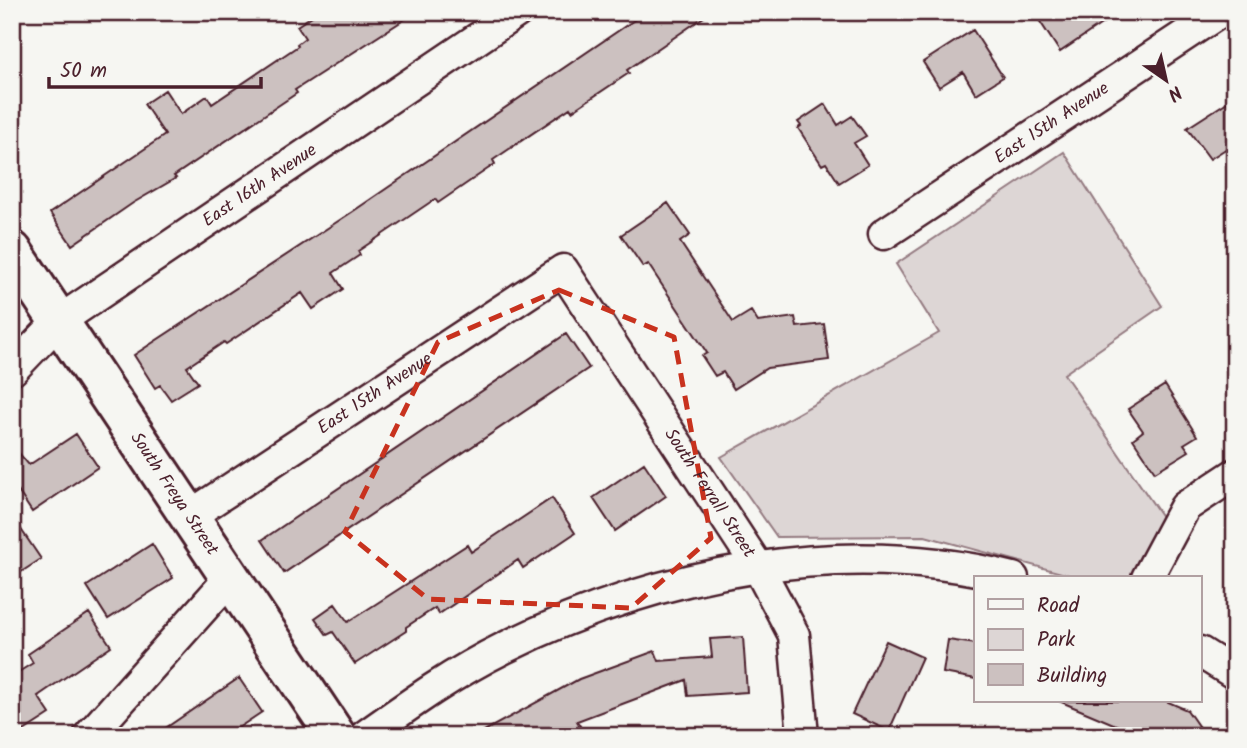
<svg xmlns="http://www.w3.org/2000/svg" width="1247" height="748" font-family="Kalam,sans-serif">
<rect width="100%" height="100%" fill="#f6f6f2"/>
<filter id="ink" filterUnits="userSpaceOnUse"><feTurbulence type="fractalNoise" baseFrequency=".0143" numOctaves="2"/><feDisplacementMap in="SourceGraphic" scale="14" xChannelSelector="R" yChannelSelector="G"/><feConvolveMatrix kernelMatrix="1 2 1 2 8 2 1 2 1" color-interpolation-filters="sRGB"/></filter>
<g filter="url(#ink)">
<path fill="#ddd6d5" stroke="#947a80" stroke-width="2" d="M 1064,152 L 1162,306 L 1064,374 L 1167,524 L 1135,578 L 1080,578 L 925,536 L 777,537 L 721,457 L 939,333 L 896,264 Z"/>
<path fill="#ccc1c0" stroke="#4a1f2b" stroke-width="2" d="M 318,12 L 416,12 L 295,90 L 297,93 L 174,176 L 176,178 L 133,203 L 72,245 L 50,213 L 165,135 L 144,104 L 165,90 L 181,114 L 207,96 L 212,104 L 298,46 L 297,44 L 305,38 L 297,26 Z
M 646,12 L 711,12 L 627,70 L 629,73 L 572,111 L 570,108 L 493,160 L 495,164 L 438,203 L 435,199 L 358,251 L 360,255 L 333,273 L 343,289 L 313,309 L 302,293 L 226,344 L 224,342 L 187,367 L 198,383 L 171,400 L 160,385 L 155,388 L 134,355 L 352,212 Z
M 1050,12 L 1119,12 L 1060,52 L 1039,20 Z
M 973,30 L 1003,77 L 976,94 L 963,72 L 939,87 L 923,62 Z
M 1235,97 L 1235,143 L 1210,159 L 1187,128 Z
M 825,104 L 838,125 L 852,116 L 866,136 L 854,143 L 868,165 L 839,183 L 826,163 L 822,165 L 798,128 L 801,126 L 798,122 Z
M 668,203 L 690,235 L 680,242 L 733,322 L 751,311 L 758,322 L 795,317 L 797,327 L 824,324 L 829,360 L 767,368 L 734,389 L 723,372 L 715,376 L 702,356 L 707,353 L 648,264 L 643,267 L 621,235 Z
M 566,334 L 589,368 L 284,573 L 262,540 Z
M 1165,385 L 1197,436 L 1184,444 L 1189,451 L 1155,472 L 1133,439 L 1143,431 L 1128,409 Z
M 76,434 L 98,467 L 32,512 L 12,482 L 12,445 L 29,465 Z
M 644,463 L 666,496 L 615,531 L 593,498 Z
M 552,498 L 575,533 L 523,568 L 518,560 L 439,614 L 435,608 L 406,627 L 406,631 L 355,664 L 333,632 L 327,635 L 315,618 L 335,604 L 348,622 L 467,545 L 471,552 Z
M 12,516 L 41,559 L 12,578 Z
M 152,544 L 173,578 L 108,619 L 87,586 Z
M 89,613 L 111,646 L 38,696 L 50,714 L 16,736 L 12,736 L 12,676 L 33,663 L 28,654 Z
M 743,637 L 747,692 L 688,696 L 686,680 L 577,721 L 580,726 L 562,736 L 475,736 L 579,679 L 655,651 L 659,661 L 712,657 L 710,639 Z
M 948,640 L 976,644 L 976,679 L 943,673 Z
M 886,641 L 922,657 L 889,731 L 852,714 Z
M 239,678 L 262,712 L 226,736 L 154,736 Z
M 1059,701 L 1166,701 L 1187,710 L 1205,736 L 1142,736 Z"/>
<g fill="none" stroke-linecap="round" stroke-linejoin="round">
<defs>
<g id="street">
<path id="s1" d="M 884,234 L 1220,12"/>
<path id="s2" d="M 12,370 L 59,321 L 517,12"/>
<path id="s3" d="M 188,517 L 563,270 L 758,567 L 794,635 L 803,736"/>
<path d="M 1147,578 L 1185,507 L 1235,474"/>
<path d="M 1200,652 L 1235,674"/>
<path d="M 89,736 L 230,578"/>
<path d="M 365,736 C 410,704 455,672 504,648 C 659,571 844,535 1013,578"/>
</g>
<g id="secondary">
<path id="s4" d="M 12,251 L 336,736"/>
</g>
</defs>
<use href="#street" stroke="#4a1f2b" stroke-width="35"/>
<use href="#secondary" stroke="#4a1f2b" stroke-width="44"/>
<use href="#street" stroke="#f6f6f2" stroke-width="30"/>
<use href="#secondary" stroke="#f6f6f2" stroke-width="38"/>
</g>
</g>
<path fill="none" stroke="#c8321e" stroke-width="5" stroke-dasharray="14 9" stroke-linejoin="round" d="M 559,290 L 674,337 L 711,538 L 631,608 L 428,599 L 345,532 L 438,342 Z"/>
<g text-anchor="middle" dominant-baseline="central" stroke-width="5" stroke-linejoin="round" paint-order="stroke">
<g font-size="18" fill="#4a1f2b" stroke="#f6f6f2">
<text stroke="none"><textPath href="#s1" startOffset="201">East 15th Avenue</textPath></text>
<text stroke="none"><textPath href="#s2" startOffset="310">East 16th Avenue</textPath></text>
<text stroke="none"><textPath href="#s3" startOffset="224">East 15th Avenue</textPath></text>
<text stroke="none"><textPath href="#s3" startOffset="716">South Ferrall Street</textPath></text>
<text stroke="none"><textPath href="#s4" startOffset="292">South Freya Street</textPath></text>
</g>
</g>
<rect width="1247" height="748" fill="none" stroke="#f6f6f2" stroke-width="42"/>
<rect x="21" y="21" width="1205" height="706" fill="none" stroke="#4a1f2b" stroke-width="2.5" filter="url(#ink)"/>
<rect x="974" y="576" width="228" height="126" fill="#f6f6f2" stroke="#b1a0a2" stroke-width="2"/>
<rect x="988" y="599" width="35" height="10" fill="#f6f6f2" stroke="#b1a0a2" stroke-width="2"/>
<text x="1037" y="612" font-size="21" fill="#4a1f2b">Road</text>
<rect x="988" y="629" width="35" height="21" fill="#ddd6d5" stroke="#b1a0a2" stroke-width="2"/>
<text x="1037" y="646" font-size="21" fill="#4a1f2b">Park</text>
<rect x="988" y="664" width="35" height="21" fill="#ccc1c0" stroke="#b1a0a2" stroke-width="2"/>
<text x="1037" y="682" font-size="21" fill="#4a1f2b">Building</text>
<g transform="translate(1166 80) rotate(146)" stroke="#f6f6f2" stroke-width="5" paint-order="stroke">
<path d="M0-5L12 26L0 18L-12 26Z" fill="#4a1f2b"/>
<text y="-10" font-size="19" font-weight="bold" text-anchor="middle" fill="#4a1f2b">N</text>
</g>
<path d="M49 77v10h212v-10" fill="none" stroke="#4a1f2b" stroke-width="3.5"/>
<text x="60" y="77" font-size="21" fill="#4a1f2b" stroke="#f6f6f2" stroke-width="5" paint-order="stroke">50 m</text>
</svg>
